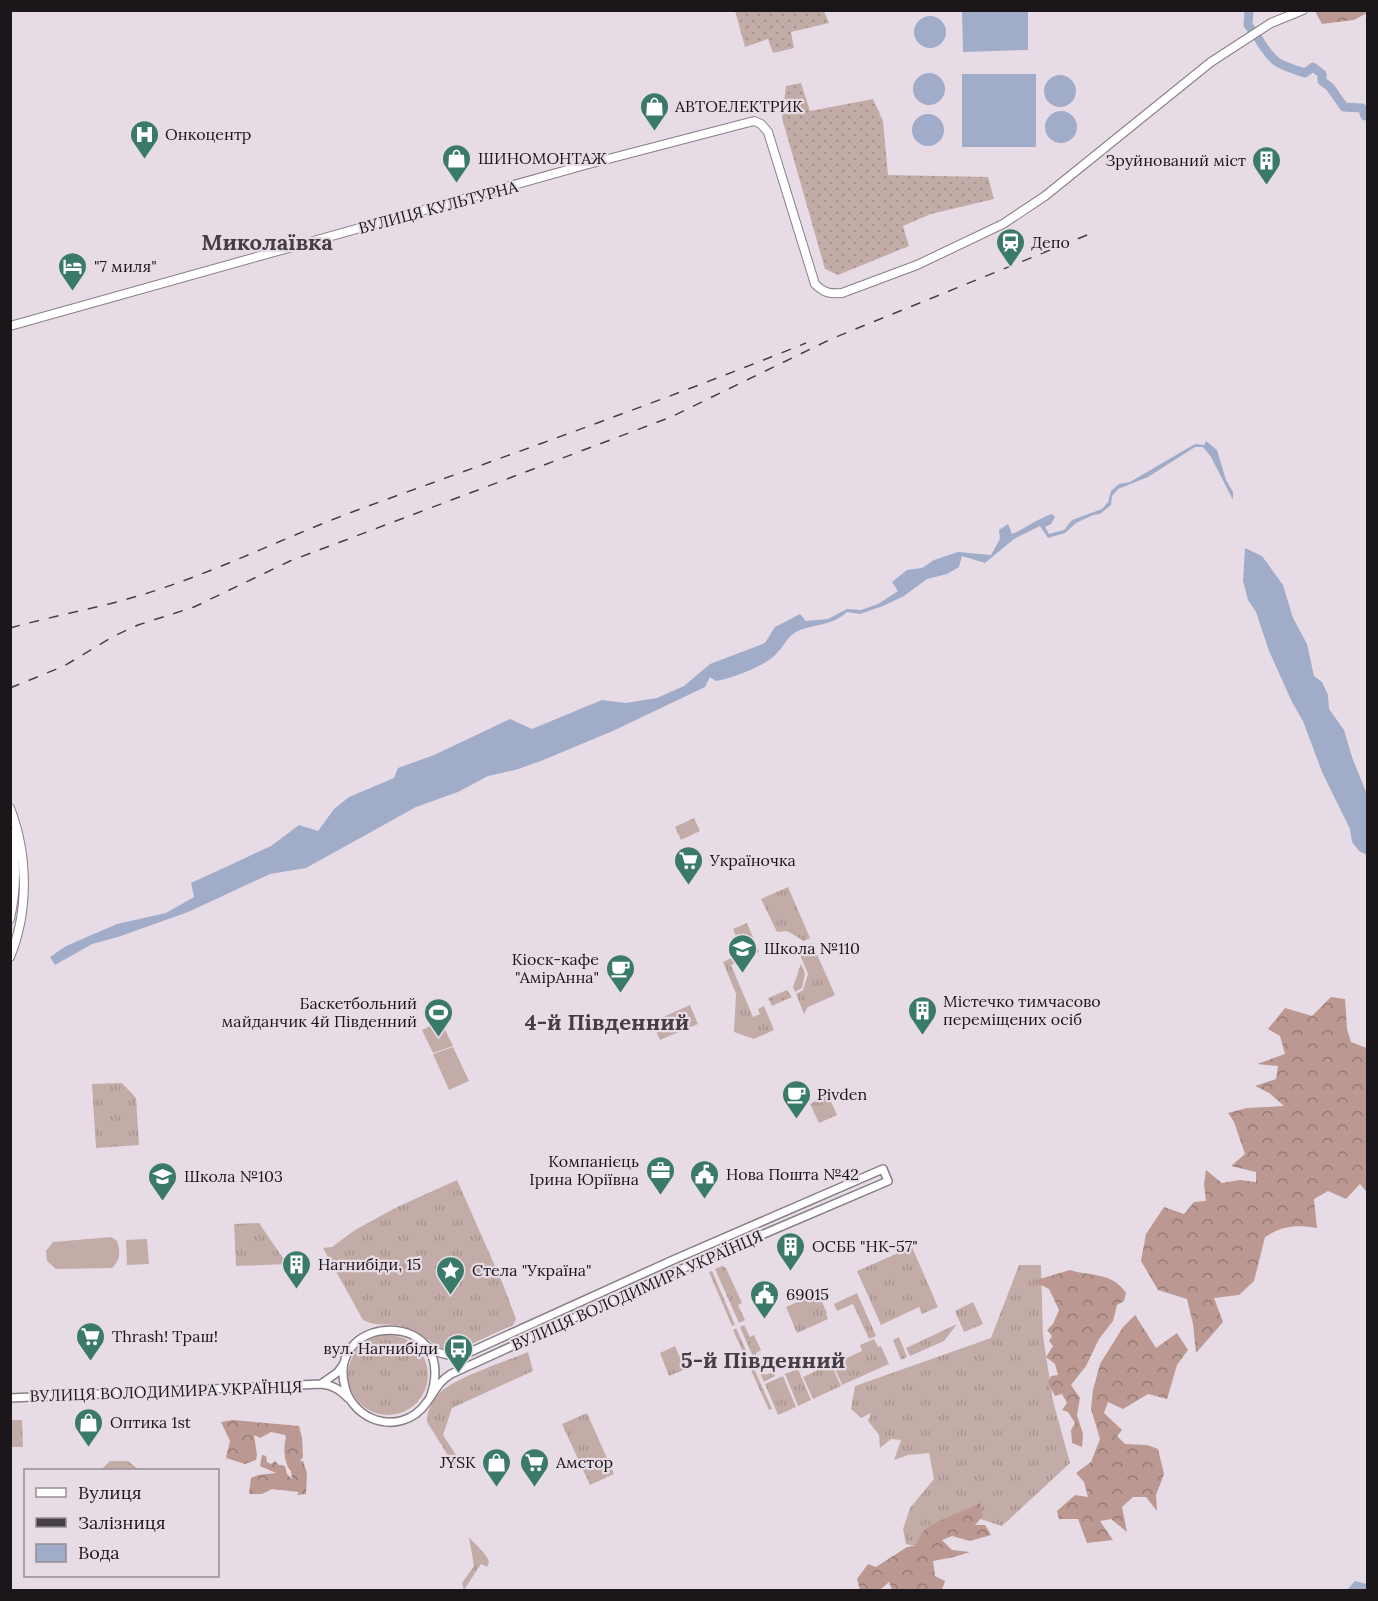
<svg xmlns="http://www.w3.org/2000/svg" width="1378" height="1601" font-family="Lora,serif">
<defs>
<pattern id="grass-tufts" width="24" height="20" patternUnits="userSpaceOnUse" patternTransform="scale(1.5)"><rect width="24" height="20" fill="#c3aca7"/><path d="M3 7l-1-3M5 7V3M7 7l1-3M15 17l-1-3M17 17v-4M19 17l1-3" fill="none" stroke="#a7938f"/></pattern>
<pattern id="forest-crowns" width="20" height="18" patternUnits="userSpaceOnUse" patternTransform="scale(1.5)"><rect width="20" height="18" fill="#bb9891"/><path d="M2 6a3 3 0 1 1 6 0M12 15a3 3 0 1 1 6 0" fill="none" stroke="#977b76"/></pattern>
<pattern id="garden-dots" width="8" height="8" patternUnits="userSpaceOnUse" patternTransform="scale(1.5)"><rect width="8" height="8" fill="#c3aca7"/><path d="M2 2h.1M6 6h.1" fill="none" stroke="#a7938f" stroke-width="1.8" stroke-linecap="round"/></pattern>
</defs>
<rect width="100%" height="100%" fill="#e7dce6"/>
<path fill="url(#grass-tufts)" d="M 694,818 L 700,831 L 681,840 L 675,827 Z
M 788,887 L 810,938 L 804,941 L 787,931 L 777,932 L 761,899 Z
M 747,923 L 759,952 L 731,965 L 753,1017 L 760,1014 L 758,1009 L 764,1006 L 774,1030 L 754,1039 L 734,1032 L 736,994 L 723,962 L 743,953 L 733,929 Z
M 812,943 L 835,995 L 808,1007 L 804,1014 L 796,994 L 803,990 L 808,974 L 798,950 Z
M 801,964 L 805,974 L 802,988 L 795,992 L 793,987 Z
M 122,1083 L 136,1098 L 139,1145 L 96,1148 L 92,1084 Z
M 828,1095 L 837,1115 L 819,1123 L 810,1104 Z
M 457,1180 L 502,1282 L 516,1319 L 513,1325 L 456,1351 C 435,1351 425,1333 405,1327 C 390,1322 379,1328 363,1320 L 323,1248 L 332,1247 L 355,1230 L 395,1208 Z
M 259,1223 L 287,1264 L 236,1266 L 234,1224 Z
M 912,1247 L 938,1307 L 922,1314 L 919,1307 L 881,1325 L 857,1271 Z
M 1019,1265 L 1041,1265 L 1043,1336 L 1053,1401 L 1070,1463 L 1002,1526 L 962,1513 L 915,1546 L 906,1544 L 903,1529 L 910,1508 L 934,1479 L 929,1453 L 908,1455 L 894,1460 L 901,1440 L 891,1439 L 880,1448 L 879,1435 L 868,1421 L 871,1413 L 861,1418 L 851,1409 L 855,1386 L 991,1338 Z
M 722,1266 L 726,1268 L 742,1303 L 738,1305 L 745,1320 L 739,1323 L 715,1269 Z
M 712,1271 L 735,1325 L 732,1326 L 709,1272 Z
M 818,1293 L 827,1313 L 826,1314 L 828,1319 L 797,1333 L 786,1307 Z
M 857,1293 L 876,1336 L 869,1339 L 853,1304 L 837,1311 L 834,1304 Z
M 973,1302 L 983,1324 L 964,1332 L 955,1311 Z
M 957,1324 L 944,1341 L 910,1356 L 906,1348 Z
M 744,1325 L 750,1337 L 754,1335 L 761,1350 L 756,1353 L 765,1375 L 773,1372 L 775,1376 L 764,1382 L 740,1327 Z
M 736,1328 L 772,1409 L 769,1410 L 733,1330 Z
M348 1375a40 40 0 1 1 80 0a40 40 0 1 1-80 0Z
M 899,1337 L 907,1357 L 901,1360 L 893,1340 Z
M 874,1339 L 878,1347 L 881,1346 L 889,1364 L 842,1385 L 833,1364 L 862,1351 L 860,1345 Z
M 675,1346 L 681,1360 L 684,1359 L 688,1368 L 669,1376 L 660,1353 Z
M 528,1352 L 533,1371 L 452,1408 L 443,1435 L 465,1469 L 457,1470 L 427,1422 C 426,1412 433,1400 440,1393 C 454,1378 507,1361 528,1352 Z
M 831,1364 L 841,1386 L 813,1399 L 803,1377 Z
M 798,1369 L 811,1400 L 798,1406 L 785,1374 Z
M 783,1376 L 796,1407 L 778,1415 L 765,1384 Z
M 587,1413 L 614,1474 L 590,1485 L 562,1424 Z
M 11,1420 L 22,1420 L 23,1447 L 11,1447 Z
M 110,1461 L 128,1461 L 139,1470 L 101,1470 Z
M 469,1537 C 476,1546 486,1552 489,1562 L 487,1567 L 481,1564 L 464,1590 L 462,1583 L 474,1566 Z"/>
<path fill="url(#forest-crowns)" d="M 1318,10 L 1367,11 L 1367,13 L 1354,20 L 1322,24 L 1315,11 Z
M 1331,997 L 1345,999 L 1347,1029 L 1351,1042 L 1367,1048 L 1367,1192 L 1360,1184 L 1346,1199 L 1328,1191 L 1314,1199 L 1317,1228 C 1296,1225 1284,1225 1265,1237 L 1254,1281 L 1239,1295 L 1214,1298 L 1223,1322 L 1196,1353 L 1193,1324 L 1187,1299 L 1158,1290 L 1141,1261 L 1146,1234 L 1164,1207 L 1184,1214 L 1194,1202 L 1206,1201 L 1204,1184 L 1206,1170 L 1222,1183 L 1240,1180 L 1256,1182 L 1256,1172 L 1231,1166 L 1245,1154 L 1234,1122 L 1228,1113 L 1247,1108 L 1284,1106 L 1269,1093 L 1255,1086 L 1276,1079 L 1278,1066 L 1257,1064 L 1285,1054 L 1280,1036 L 1268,1029 L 1285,1008 L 1312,1016 Z
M 1070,1270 C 1093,1277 1112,1272 1126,1293 L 1124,1301 L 1117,1305 L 1113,1321 L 1099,1339 L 1086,1366 L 1071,1385 L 1080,1398 L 1077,1415 L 1083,1434 L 1082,1447 L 1072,1443 L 1071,1430 L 1075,1423 L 1068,1412 L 1062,1410 L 1067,1403 L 1062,1394 L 1055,1396 L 1048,1383 L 1051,1376 L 1058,1375 L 1055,1364 L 1046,1357 L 1053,1346 L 1049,1341 L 1052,1336 L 1047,1330 L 1053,1324 L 1059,1310 L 1049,1289 L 1033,1281 Z
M 1135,1315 L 1156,1348 L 1177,1333 L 1188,1350 L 1177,1365 L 1167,1399 L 1148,1394 L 1123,1409 L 1108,1402 L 1104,1413 L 1122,1430 L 1117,1436 L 1125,1444 L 1147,1445 L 1158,1449 L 1164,1474 L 1156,1495 L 1157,1511 L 1146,1497 L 1133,1497 L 1122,1507 L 1127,1532 L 1111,1519 L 1100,1521 L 1113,1540 L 1087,1543 L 1078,1519 L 1059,1519 L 1057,1511 L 1075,1495 L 1088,1497 L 1084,1482 L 1076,1473 L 1091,1462 L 1100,1439 L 1091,1409 L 1093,1390 L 1100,1364 L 1123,1327 Z
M 233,1420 L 299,1426 L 302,1438 L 303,1457 L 300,1461 L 303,1461 L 307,1473 L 306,1494 L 297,1495 L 299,1492 L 272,1489 L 262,1494 L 249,1494 L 251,1478 L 258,1475 L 276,1473 L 260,1466 L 262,1455 L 266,1456 L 267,1462 L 271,1464 L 275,1461 L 279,1465 L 285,1466 L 287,1474 L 292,1479 L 291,1471 C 284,1464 283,1447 286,1438 L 285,1435 L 271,1432 L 260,1438 L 254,1435 L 257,1455 L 256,1460 L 245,1464 L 226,1458 L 230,1441 L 221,1422 Z
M 980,1503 L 983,1516 L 975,1525 L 985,1525 L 991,1535 L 970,1541 L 952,1536 L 942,1540 L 952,1550 L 970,1552 L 954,1557 L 933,1561 L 935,1576 L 945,1581 L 942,1590 L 892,1590 L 889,1582 L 880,1590 L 860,1590 L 857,1579 L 868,1564 L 876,1567 L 907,1547 L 915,1546 C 918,1541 921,1532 926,1529 C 939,1519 964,1511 980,1503 Z"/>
<path fill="url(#garden-dots)" d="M 735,11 L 824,11 L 829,23 L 791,32 L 794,48 L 773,53 L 768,39 L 745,47 Z
M 801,83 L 810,111 L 873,99 L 883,121 L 888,175 L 988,177 L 994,199 L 931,214 L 903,226 L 909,246 L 838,275 L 825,269 L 782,118 L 786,86 Z
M 787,990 L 792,997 L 772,1006 L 768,998 Z"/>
<path fill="#c3aca7" d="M 690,1005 L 698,1024 L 660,1040 L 652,1022 Z
M 441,1021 L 453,1046 L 433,1053 L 422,1030 Z
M 453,1047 L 469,1081 L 449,1090 L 433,1054 Z
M 111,1237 L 117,1241 C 121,1252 120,1260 112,1268 L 56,1269 L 47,1261 L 46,1251 L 53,1242 Z
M 147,1239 L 149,1264 L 127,1265 L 126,1240 Z"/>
<path fill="#a0acc8" d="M 962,11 L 1028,11 L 1028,50 L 963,52 Z
M914 32a16 16 0 1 1 32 0a16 16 0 1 1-32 0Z
M913 89a16 16 0 1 1 32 0a16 16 0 1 1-32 0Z
M 962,74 L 1036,74 L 1036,147 L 962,147 Z
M1044 91a16 16 0 1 1 32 0a16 16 0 1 1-32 0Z
M1045 127a16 16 0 1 1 32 0a16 16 0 1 1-32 0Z
M912 130a16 16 0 1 1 32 0a16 16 0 1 1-32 0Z
M 1206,441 L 1217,450 L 1226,480 L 1233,492 L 1233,500 L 1211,457 L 1203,447 L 1195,447 L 1148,477 L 1118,489 L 1112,496 L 1111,505 L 1100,514 L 1093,515 L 1076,523 L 1065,533 L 1048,538 L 1040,526 L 1014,539 L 985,563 L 962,556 L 959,567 L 947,574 L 927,579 L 904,596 L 883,606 L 860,614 L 847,612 C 833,625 817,624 800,630 C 788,635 786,643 778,652 C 768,665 731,679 716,681 L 710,677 L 705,687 L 615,730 L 541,761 L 515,770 L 488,776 L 458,792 L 416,807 L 306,868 L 270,874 L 188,912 L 118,937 L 92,944 L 55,965 L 50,957 L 66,946 L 117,924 L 166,913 L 194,897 L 191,883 L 271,846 L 299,825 L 318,831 L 334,809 L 349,797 L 394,778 L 398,768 L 434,755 L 510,719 L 532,729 L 602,700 L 626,703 L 657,698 L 684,686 L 710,664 L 765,643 L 775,627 L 800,614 L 806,621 L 828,619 L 847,609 L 861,610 L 878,604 L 898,591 L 892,582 L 907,570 L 922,568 L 934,560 L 958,552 L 991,555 L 1000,539 L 999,530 L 1008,524 L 1012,534 C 1026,528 1037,519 1052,514 L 1055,517 L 1051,524 L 1045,527 L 1049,534 L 1064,530 L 1072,520 L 1102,509 L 1108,502 L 1111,491 L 1119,484 L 1130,482 L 1195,444 L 1204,445 Z
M 1245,548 L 1262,556 L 1283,585 L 1293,618 L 1307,644 L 1314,676 L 1322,682 L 1328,695 L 1329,709 L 1344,730 L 1353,760 L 1367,794 L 1367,855 L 1359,851 L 1352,842 L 1350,829 L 1322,772 L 1303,721 L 1292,702 L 1269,651 L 1256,612 L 1248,600 L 1243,581 Z
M 1355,1581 L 1367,1584 L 1367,1590 L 1347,1590 Z"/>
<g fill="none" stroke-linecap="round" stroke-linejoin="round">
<path stroke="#a0acc8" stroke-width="9" d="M 1249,10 L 1248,25 L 1252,30
M 1258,38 C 1273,63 1277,64 1305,73 L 1313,67 L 1322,74 L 1322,81 L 1330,87 L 1344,107 L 1362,108 L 1365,116"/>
<defs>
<path id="secondary" d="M 425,1345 C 441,1356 451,1357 470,1352 L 673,1260 L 883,1169 L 888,1181 L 677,1271 L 451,1374 C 438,1382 436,1390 427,1402 C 414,1421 392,1427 371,1418 C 358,1412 348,1400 345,1387 C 325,1311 462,1308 430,1398
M 321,1384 L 338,1372 L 343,1365
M 10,1398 L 321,1384 C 333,1385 340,1390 348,1398"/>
<path id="primary" d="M 10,326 L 585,165 L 754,121 L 761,124 L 768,132 L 815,284 C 824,293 830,294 842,293 L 917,265 L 1003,224 L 1045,196 L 1211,62 L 1271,23 L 1303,10
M 10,808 C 28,854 29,911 10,957
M 10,832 C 17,860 16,891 10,919"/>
</defs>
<use href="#secondary" stroke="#887e87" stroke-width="10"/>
<use href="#primary" stroke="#887e87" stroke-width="10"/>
<use href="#secondary" stroke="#fff" stroke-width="7"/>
<use href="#primary" stroke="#fff" stroke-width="8"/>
<path stroke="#453f44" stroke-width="1.5" stroke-dasharray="10 10" stroke-linecap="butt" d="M 10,628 C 60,614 111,606 160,589 C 229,566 294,533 363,508 C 511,454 660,402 806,343
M 10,688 L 64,666 L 114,636 L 138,625 L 194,607 L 290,561 L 671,417 L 831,339 L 1092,233"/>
</g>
<defs>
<symbol id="shop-pin" viewBox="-11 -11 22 30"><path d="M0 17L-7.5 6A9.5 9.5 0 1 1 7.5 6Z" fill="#3a7a69" stroke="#e7dce6"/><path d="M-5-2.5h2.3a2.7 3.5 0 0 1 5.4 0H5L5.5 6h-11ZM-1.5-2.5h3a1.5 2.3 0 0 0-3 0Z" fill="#fff"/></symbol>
<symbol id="hospital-pin" viewBox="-11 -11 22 30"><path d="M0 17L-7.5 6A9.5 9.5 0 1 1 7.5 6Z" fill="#3a7a69" stroke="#e7dce6"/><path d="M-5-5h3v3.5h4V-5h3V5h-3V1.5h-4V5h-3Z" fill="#fff"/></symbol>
<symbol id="building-pin" viewBox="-11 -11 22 30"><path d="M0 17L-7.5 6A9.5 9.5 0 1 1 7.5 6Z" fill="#3a7a69" stroke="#e7dce6"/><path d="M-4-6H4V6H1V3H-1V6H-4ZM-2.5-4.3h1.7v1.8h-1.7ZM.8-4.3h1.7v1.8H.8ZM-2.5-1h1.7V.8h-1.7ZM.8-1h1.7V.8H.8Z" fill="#fff"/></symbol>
<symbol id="station-pin" viewBox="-11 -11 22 30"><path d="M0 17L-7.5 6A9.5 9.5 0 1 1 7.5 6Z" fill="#3a7a69" stroke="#e7dce6"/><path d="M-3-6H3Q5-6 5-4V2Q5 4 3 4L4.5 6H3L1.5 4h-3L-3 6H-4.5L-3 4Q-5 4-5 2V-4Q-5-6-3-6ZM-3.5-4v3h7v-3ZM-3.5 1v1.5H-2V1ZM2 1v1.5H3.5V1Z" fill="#fff"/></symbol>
<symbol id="hotel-pin" viewBox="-11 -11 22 30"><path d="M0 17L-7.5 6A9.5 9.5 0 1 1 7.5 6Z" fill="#3a7a69" stroke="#e7dce6"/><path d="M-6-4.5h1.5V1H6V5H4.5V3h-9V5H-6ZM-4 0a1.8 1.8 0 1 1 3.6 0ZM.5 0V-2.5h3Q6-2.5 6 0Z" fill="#fff"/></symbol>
<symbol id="supermarket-pin" viewBox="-11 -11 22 30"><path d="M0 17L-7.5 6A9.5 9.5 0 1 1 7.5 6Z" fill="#3a7a69" stroke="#e7dce6"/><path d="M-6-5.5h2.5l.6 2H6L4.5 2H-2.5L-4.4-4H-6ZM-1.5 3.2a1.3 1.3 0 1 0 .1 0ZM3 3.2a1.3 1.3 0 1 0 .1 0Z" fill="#fff"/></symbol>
<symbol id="school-pin" viewBox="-11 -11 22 30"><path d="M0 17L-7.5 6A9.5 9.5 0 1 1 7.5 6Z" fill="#3a7a69" stroke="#e7dce6"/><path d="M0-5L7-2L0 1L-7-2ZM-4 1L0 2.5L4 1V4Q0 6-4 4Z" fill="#fff"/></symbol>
<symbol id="cafe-pin" viewBox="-11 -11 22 30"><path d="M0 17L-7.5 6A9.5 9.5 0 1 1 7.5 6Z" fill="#3a7a69" stroke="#e7dce6"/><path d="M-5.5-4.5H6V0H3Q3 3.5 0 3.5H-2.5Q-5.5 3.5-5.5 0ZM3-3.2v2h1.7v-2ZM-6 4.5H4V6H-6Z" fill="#fff"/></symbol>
<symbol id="stadium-pin" viewBox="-11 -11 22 30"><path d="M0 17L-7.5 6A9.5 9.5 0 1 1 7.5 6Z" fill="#3a7a69" stroke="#e7dce6"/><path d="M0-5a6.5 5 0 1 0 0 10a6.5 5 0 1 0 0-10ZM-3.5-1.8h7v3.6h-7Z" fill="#fff"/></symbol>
<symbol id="office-pin" viewBox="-11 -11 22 30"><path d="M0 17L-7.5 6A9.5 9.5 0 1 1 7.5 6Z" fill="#3a7a69" stroke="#e7dce6"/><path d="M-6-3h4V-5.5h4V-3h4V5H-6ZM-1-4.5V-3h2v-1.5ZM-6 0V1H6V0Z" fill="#fff"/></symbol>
<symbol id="civic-pin" viewBox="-11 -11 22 30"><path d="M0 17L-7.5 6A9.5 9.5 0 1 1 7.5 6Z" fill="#3a7a69" stroke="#e7dce6"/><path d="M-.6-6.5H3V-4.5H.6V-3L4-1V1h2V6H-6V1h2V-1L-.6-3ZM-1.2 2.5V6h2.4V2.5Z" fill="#fff"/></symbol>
<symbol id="sight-pin" viewBox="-11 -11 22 30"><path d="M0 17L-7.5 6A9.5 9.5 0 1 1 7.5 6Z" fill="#3a7a69" stroke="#e7dce6"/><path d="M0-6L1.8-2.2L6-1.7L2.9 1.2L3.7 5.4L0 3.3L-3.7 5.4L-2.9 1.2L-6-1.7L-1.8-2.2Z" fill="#fff"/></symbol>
<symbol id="bus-pin" viewBox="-11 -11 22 30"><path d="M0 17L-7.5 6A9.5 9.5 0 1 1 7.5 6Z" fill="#3a7a69" stroke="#e7dce6"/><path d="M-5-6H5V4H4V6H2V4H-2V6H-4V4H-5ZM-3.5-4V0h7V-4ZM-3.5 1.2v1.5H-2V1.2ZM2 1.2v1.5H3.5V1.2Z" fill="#fff"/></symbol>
</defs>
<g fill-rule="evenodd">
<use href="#shop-pin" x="638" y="90" width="33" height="45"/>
<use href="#hospital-pin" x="128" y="118" width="33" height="45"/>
<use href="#shop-pin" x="440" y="142" width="33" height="45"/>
<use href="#building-pin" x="1250" y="144" width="33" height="45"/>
<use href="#station-pin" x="994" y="226" width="33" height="45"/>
<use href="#hotel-pin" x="56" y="250" width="33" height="45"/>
<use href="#supermarket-pin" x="672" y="844" width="33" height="45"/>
<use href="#school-pin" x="726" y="932" width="33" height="45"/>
<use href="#cafe-pin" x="604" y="952" width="33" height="45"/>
<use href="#building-pin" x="906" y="994" width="33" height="45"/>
<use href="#stadium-pin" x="422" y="996" width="33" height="45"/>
<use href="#cafe-pin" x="780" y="1078" width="33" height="45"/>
<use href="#office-pin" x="644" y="1154" width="33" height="45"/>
<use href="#civic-pin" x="688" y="1158" width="33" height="45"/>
<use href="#school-pin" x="146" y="1160" width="33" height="45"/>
<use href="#building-pin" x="774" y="1230" width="33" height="45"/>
<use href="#building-pin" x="280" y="1248" width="33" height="45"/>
<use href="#sight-pin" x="434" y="1254" width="33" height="45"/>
<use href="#civic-pin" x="748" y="1278" width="33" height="45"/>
<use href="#supermarket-pin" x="74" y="1320" width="33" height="45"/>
<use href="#bus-pin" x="442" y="1332" width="33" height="45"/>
<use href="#shop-pin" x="72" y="1406" width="33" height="45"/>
<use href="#shop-pin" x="480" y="1446" width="33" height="45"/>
<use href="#supermarket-pin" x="518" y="1446" width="33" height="45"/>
</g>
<g text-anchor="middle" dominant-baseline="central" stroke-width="4.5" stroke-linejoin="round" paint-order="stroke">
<g font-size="16" fill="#1a1619" stroke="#e7dce6" text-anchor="start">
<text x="675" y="106">АВТОЕЛЕКТРИК</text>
<text x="165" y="134">Онкоцентр</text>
<text x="478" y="158">ШИНОМОНТАЖ</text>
<text x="1246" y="160" text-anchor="end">Зруйнований міст</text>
<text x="1031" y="242">Депо</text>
<text x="94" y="266">"7 миля"</text>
<text x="710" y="860">Україночка</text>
<text x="764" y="948">Школа №110</text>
<text x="599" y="959" text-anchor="end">Кіоск-кафе<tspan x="599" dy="18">"АмірАнна"</tspan></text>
<text x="943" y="1001">Містечко тимчасово<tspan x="943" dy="18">переміщених осіб</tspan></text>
<text x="417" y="1003" text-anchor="end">Баскетбольний<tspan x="417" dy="18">майданчик 4й Південний</tspan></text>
<text x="817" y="1094">Pivden</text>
<text x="639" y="1161" text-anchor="end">Компанієць<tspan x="639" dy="18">Ірина Юріївна</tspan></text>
<text x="726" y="1174">Нова Пошта №42</text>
<text x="184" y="1176">Школа №103</text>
<text x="812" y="1246">ОСББ "НК-57"</text>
<text x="318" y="1264">Нагнибіди, 15</text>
<text x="472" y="1270">Стела "Україна"</text>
<text x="786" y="1294">69015</text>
<text x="112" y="1336">Thrash! Траш!</text>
<text x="438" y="1348" text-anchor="end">вул. Нагнибіди</text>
<text x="110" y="1422">Оптика 1st</text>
<text x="476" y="1462" text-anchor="end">JYSK</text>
<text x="556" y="1462">Амстор</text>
</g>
<g font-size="16" fill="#1a1619" stroke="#e7dce6">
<text transform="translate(438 207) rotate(-15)">ВУЛИЦЯ КУЛЬТУРНА</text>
<text transform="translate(637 1290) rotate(-24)">ВУЛИЦЯ ВОЛОДИМИРА УКРАЇНЦЯ</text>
<text transform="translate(166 1391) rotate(-2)">ВУЛИЦЯ ВОЛОДИМИРА УКРАЇНЦЯ</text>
</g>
<g font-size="22" font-weight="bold" fill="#453d44" stroke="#e7dce6">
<text x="267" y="242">Миколаївка</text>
<text x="607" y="1022">4-й Південний</text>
<text x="763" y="1360">5-й Південний</text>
</g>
</g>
<rect width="1378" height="1601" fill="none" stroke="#1a1619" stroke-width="24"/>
<rect x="24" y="1469" width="195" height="108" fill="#e7dce6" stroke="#958d94" stroke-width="1.5"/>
<rect x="36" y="1488" width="30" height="9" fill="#ffffff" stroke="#958d94" stroke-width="1.5"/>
<text x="78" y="1499" font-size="18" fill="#1a1619">Вулиця</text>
<rect x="36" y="1518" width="30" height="9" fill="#453f44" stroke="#958d94" stroke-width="1.5"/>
<text x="78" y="1529" font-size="18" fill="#1a1619">Залізниця</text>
<rect x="36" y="1544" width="30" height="18" fill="#a0acc8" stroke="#958d94" stroke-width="1.5"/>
<text x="78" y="1559" font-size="18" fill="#1a1619">Вода</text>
</svg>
